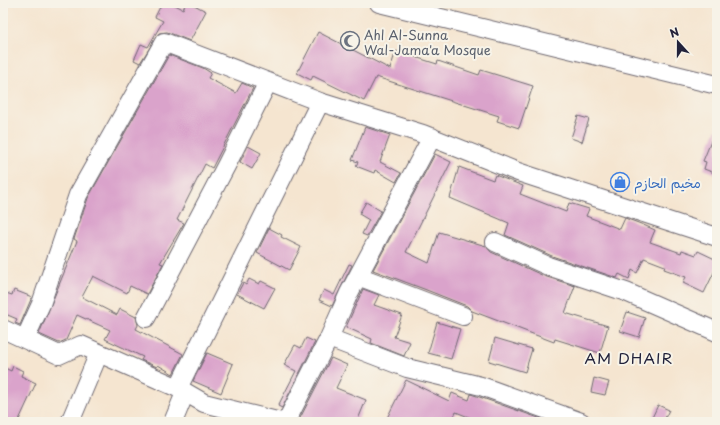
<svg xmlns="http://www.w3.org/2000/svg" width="720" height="425" font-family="'Playpen Sans','Playpen Sans Arabic',sans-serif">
<rect width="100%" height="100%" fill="#f7f3e8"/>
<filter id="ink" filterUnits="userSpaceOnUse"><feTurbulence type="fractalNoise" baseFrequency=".025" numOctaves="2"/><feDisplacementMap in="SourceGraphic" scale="8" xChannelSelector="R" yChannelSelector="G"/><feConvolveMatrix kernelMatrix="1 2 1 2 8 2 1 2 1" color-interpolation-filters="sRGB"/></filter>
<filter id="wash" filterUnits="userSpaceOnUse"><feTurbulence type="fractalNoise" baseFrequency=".012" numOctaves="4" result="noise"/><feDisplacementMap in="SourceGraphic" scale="16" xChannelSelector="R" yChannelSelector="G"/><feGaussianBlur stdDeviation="0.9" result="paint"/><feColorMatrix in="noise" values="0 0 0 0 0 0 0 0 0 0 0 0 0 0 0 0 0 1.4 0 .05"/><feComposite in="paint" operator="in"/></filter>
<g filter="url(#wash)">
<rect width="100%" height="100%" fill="#f5e5d0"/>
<g id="blocks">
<path fill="#daa3cb" d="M 162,3 L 171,3 L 183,9 L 186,3 L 190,3 L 206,11 L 190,41 L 167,32 L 159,33 L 140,63 L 134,60 L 141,44 L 148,47 L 163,21 L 155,17 Z
M 318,32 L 390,69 L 396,51 L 437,64 L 438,61 L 479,75 L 481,70 L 533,86 L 519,128 L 497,121 L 499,116 L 376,77 L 364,101 L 313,76 L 311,80 L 297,73 Z
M 169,55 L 203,68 L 211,73 L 208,78 L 236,93 L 242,83 L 253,88 L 212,168 L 205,164 L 177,220 L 184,223 L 160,263 L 163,264 L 147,294 L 130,286 L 127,293 L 93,276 L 82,297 L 117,315 L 120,309 L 136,317 L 138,325 L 136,329 L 183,354 L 173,374 L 158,365 L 157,367 L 141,360 L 143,357 L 105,339 L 110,330 L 77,315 L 66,340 L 59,343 L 39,334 L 77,241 L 74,239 L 88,198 Z
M 578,116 L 589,119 L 582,142 L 571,138 Z
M 365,127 L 390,135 L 380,162 L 401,173 L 396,182 L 375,170 L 374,173 L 356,166 L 358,162 L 352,160 Z
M 716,129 L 717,129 L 717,174 L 704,169 L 706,162 L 703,161 Z
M 248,146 L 261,153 L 252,169 L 240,162 Z
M 435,154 L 451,162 L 406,252 L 429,263 L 439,232 L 486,246 L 491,252 L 544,276 L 575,286 L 565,313 L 608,326 L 600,353 L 555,339 L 554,342 L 472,311 L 467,306 L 424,289 L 373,270 Z
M 459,167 L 493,180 L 495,175 L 523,186 L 520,194 L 566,212 L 569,203 L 589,209 L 586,216 L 620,229 L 625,218 L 641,224 L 655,230 L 650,242 L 681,253 L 682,250 L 696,255 L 698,251 L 717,260 L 717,266 L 704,293 L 683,283 L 686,277 L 664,269 L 665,266 L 644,258 L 637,273 L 632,270 L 629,279 L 619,274 L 617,278 L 552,256 L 505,235 L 509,223 L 450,198 Z
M 366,202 L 381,211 L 367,236 L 362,234 L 369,220 L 359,214 Z
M 269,228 L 282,235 L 281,237 L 301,247 L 289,270 L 257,253 Z
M 349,264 L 352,265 L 332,306 L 319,300 L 324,290 L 334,295 Z
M 249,279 L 259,284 L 261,281 L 275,288 L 264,308 L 237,294 L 243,283 L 246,285 Z
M 363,289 L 379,295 L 374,305 L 402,315 L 394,337 L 410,342 L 404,356 L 371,343 L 372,339 L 346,327 Z
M 14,290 L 32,297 L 20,325 L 15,323 L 17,319 L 3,313 L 3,292 L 12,295 Z
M 627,312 L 645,318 L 639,337 L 620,331 Z
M 437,322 L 460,329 L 451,359 L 428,353 Z
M 306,338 L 315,342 L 282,408 L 278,406 L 296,371 L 284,365 L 295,345 L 301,348 Z
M 495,338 L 532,349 L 525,372 L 489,361 Z
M 207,353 L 233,364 L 221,393 L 193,381 Z
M 331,358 L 347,365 L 336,388 L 366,400 L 357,422 L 298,422 Z
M 13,366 L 23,371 L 21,376 L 36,383 L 18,422 L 3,422 L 3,367 L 11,371 Z
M 594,378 L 609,382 L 605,395 L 591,392 Z
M 406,380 L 449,401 L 452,393 L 469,400 L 471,394 L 550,422 L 481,422 L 456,412 L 452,422 L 385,422 Z
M 658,405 L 669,410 L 663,422 L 650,422 Z"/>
</g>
</g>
<g filter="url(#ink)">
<use href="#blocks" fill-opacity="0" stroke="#6c666f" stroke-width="1"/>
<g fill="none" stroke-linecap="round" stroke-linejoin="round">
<defs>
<path id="minor" d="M 379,3 L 717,85
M 495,242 L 548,266 L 626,292 L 717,332
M 358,276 L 463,316
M 146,318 L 227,164 L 268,82
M 3,329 L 59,355 L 81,345 L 178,388 L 204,403 L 281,422
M 329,338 L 407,368 L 481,386 L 581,422
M 25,339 L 41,304 L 78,195 L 164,42 L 320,102 L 423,134 L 518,172 L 717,237
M 178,388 L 320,102
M 70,422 L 99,353
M 173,422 L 185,393
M 286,422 L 329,338 L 349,293 L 432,137"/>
</defs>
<use href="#minor" stroke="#6c666f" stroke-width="20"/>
<use href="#minor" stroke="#fff" stroke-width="18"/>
</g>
</g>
<defs>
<symbol id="mosque-ring" viewBox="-11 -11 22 22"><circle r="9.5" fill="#f7f3e8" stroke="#6b7280" stroke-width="1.5"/><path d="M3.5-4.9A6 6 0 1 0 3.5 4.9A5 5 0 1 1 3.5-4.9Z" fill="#6b7280"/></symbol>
<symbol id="shop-ring" viewBox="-11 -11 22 22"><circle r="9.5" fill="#f7f3e8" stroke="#3f7fe0" stroke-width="1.5"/><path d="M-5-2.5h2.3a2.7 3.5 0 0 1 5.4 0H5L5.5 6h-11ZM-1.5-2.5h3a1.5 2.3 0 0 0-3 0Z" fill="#3f7fe0"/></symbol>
</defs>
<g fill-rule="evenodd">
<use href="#mosque-ring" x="339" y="30" width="22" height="22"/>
<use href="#shop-ring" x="609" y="171" width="22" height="22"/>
</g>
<g text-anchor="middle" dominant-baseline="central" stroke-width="4" stroke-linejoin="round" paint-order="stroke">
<g font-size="13" fill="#5b616d" stroke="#f7f3e8" text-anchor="start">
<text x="364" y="34">Ahl Al-Sunna<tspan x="364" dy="15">Wal-Jama'a Mosque</tspan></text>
</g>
<g font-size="13" fill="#366cbe" stroke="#f7f3e8" text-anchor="start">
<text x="634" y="182">مخيم الحازم</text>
</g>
<g font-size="15" letter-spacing="1" fill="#22223b" stroke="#f7f3e8">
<text x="629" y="357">AM DHAIR</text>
</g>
</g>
<rect width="720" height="425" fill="none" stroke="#f7f3e8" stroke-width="16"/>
<g transform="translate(678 42) rotate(339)" stroke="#f7f3e8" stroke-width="3" paint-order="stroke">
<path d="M0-3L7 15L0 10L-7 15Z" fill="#22223b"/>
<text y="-6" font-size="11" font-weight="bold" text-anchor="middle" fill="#22223b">N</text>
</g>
</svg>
